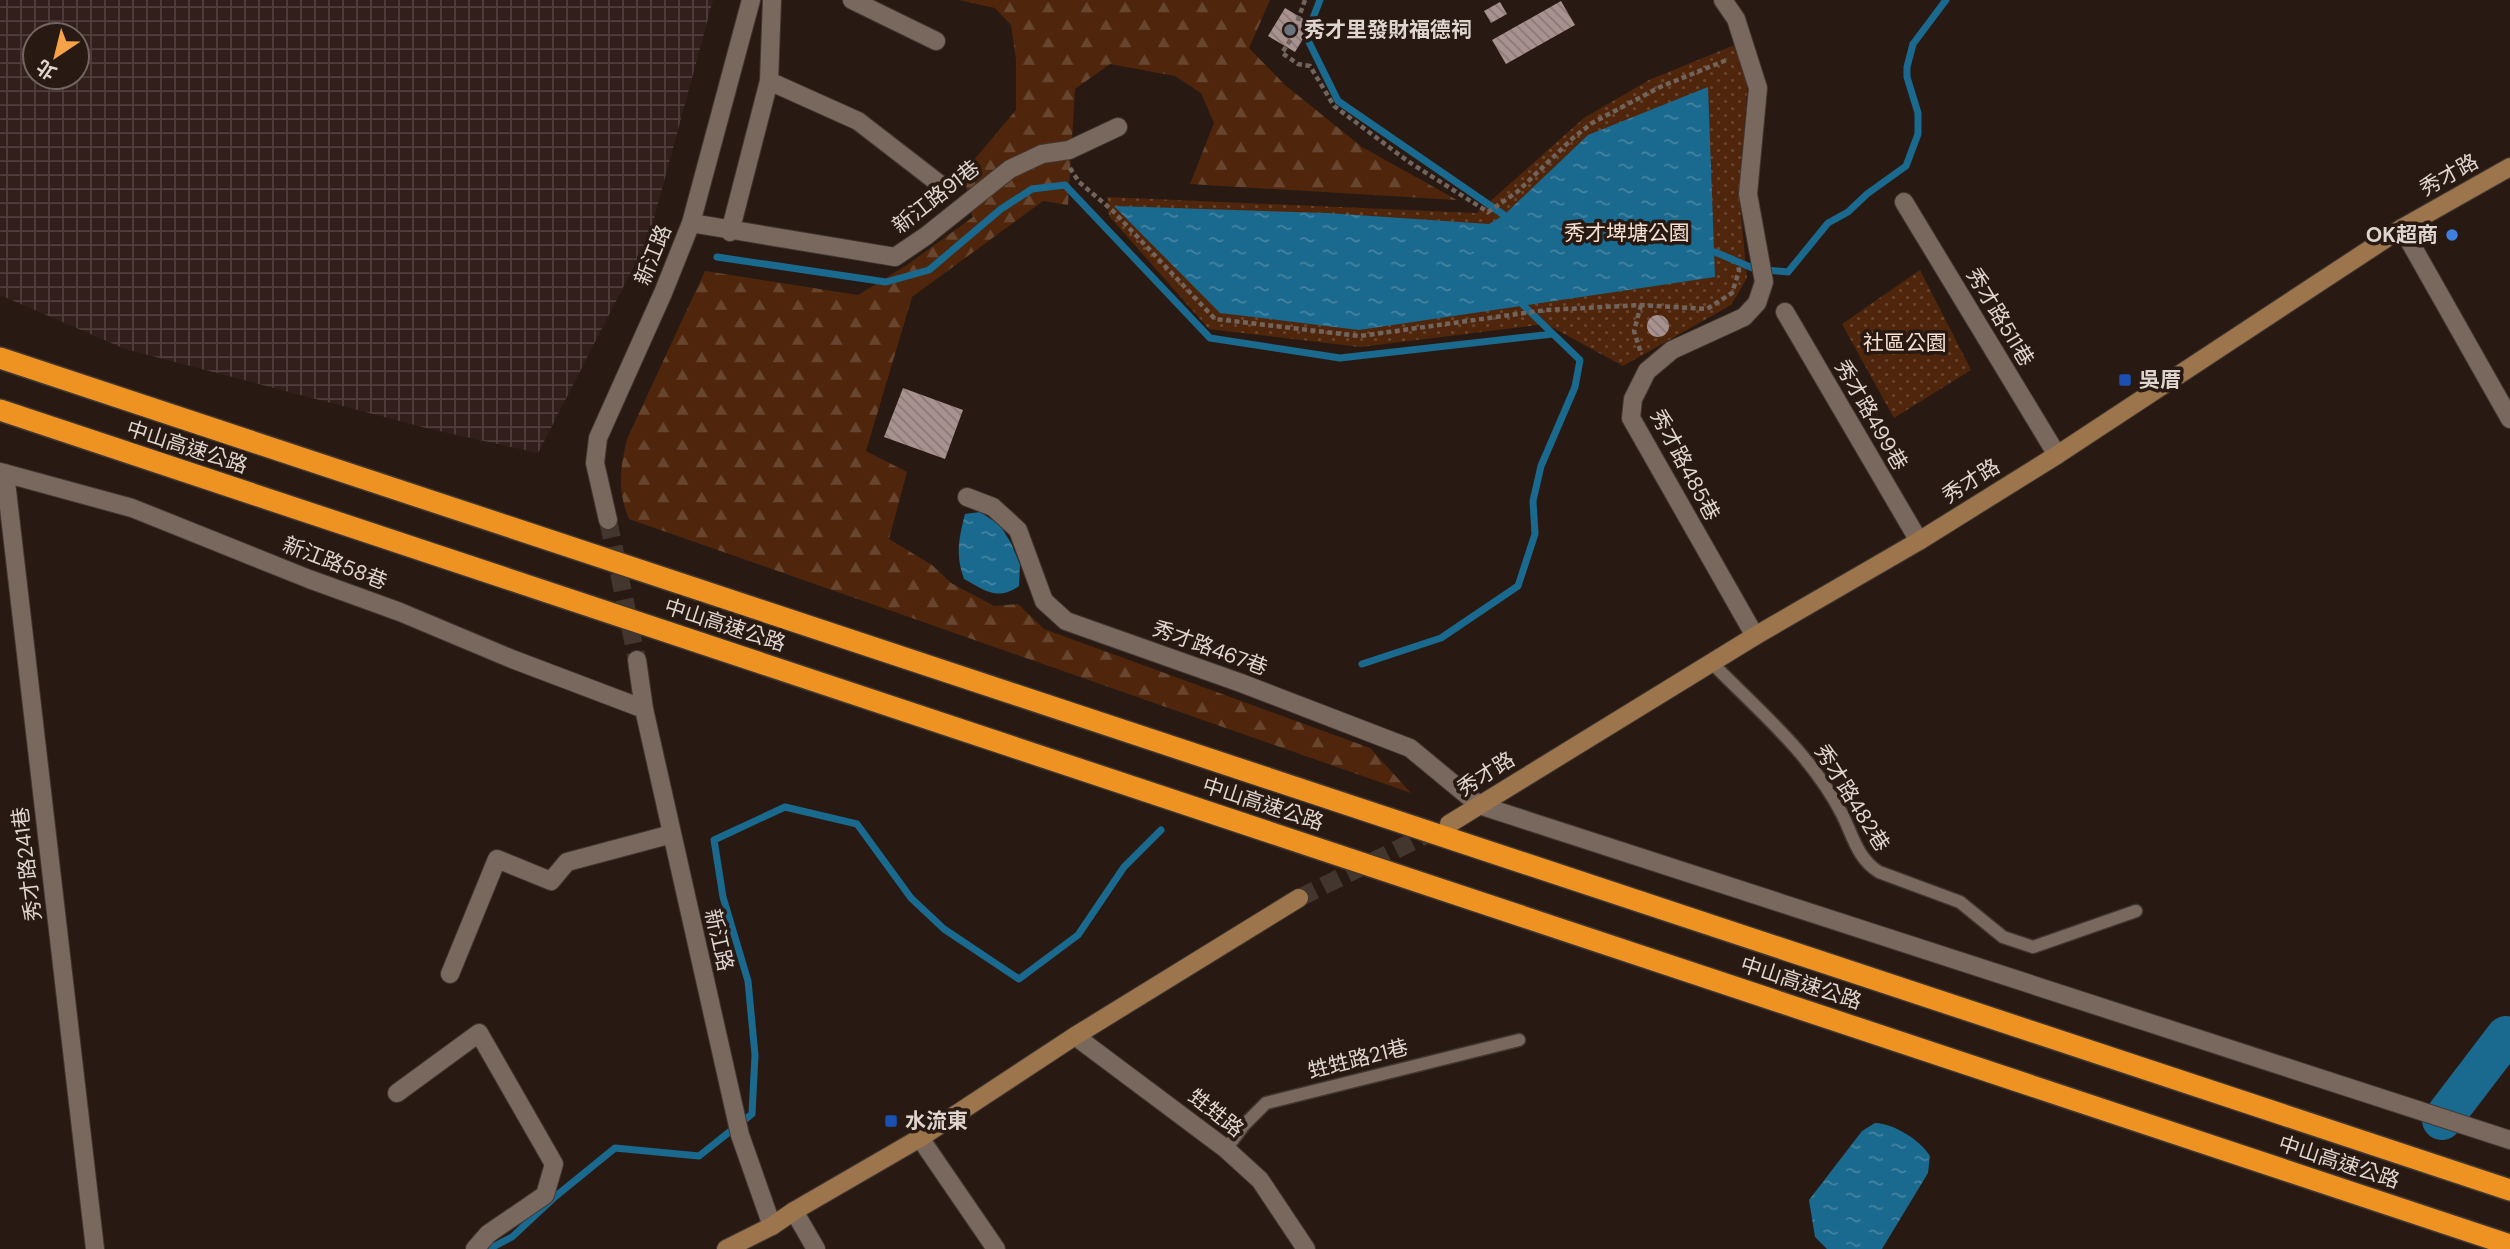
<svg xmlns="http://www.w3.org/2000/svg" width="2510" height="1249" font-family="'DM Sans','Noto Sans TC',sans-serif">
<defs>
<pattern id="industrial-grid" width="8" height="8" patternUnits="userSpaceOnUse" patternTransform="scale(1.75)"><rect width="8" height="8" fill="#321f1c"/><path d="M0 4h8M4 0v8" fill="none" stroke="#4f3f3c"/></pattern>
<pattern id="green-dots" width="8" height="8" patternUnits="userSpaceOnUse" patternTransform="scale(1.75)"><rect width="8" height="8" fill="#4f260c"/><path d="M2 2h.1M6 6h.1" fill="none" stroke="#68452e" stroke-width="1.8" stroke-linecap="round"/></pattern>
<pattern id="forest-firs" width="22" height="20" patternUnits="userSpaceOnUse" patternTransform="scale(1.75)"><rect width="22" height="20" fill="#4f260c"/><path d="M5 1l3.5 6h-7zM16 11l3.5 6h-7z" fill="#68452e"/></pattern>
<pattern id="water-ripples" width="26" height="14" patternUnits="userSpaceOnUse" patternTransform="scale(1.75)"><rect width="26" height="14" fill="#1a698e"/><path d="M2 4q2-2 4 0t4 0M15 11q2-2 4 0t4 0" fill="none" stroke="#4684a2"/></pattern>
<pattern id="building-back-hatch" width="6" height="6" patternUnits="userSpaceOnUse" patternTransform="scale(1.75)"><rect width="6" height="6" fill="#a89290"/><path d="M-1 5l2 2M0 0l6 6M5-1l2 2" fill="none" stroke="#8a7977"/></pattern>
</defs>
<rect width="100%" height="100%" fill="#281a12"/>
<path fill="url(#industrial-grid)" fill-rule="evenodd" d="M 0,0 L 713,0 L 649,237 L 538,453 L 430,429 L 125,349 L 0,295 ZM 35,35 L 77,35 L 77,77 L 35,77 Z"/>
<path fill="url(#green-dots)" d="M 1737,44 L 1748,79 L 1739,195 L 1747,278 L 1731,305 L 1623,366 L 1546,324 L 1360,347 L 1209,329 L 1109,216 L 1107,197 L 1477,213 L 1584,118 L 1649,80 Z
M 1920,270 L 1971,370 L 1894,418 L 1842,324 Z"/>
<path fill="url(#forest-firs)" d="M 959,0 L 1270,0 L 1249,48 L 1285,85 L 1362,147 L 1457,200 L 1190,184 L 1214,123 L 1201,93 L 1175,76 L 1110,64 L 1075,89 L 1068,205 L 1043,201 L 912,297 L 866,451 L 907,472 L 889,539 L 932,565 L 951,583 L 994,606 L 1018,604 L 1044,629 L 1370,748 L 1411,793 L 629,519 C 617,490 620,469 627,439 L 705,271 L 858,295 L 907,265 L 973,217 L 963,173 L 1016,110 L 1016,59 L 1011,25 L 995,8 Z"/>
<path fill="url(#water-ripples)" d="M 1708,87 L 1715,277 L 1359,330 L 1220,313 L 1114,206 L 1327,213 L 1489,224 L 1504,215 L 1588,135 Z
M 980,512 L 1000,525 L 1011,543 L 1020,565 L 1019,586 C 997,601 986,591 964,579 C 955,555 959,538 965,514 Z
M 1875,1123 C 1895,1124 1920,1140 1930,1156 L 1928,1173 L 1882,1249 L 1827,1249 L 1815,1237 L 1809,1200 L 1862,1131 Z"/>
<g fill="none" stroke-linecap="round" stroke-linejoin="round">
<path stroke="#1a698e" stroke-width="7" d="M 1320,0 L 1306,36 L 1338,101 L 1504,215 L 1506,224
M 1707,253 L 1715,252 L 1755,269 L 1788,272 L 1828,223 L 1848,212 L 1867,194 L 1906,166 L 1918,134 L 1918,113 L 1907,77 L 1907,67 L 1913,44 L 1946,0
M 717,257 L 886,282 L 929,270 L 1001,209 L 1032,189 L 1065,185 L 1210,338 L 1340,358 L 1553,334
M 1362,664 L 1441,638 L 1518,586 L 1535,534 L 1533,501 L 1541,466 L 1575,387 L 1580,360 L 1523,305 L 1521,297
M 489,1249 L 512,1237 L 556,1196 L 615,1148 L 699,1156 L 752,1114 L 755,1055 L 748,981 L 723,897 L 714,840 L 785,807 L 857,824 L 911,898 L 944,929 L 1019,979 L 1078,935 L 1124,867 L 1161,830"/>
<path stroke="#1a698e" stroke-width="40" d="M 2442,1120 L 2506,1036 L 2510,1037"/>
</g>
<path fill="url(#building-back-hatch)" d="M 1561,1 L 1575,25 L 1506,64 L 1492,40 Z
M 1500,2 L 1507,14 L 1491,23 L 1484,11 Z
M 1285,8 L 1312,24 L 1295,52 L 1268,36 Z
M1647 326a11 11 0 1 1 22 0a11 11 0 1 1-22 0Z
M 903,388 L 963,410 L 945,459 L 884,437 Z"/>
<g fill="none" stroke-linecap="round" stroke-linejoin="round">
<path stroke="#43362e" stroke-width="18" stroke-dasharray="18 9" stroke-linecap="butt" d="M 608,520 L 637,660"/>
<path stroke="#43362e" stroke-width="18" stroke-dasharray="18 9" stroke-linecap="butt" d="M 1299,898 L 1440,828"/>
<defs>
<path id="service" d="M 1712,663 C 1759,711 1811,754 1842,814 C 1853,836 1857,858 1879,872 L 1960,902 L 2003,937 L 2033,947 L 2136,911
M 1226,1149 L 1244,1125 L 1266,1103 L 1519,1040"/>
<path id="minor" d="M 852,0 L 936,41
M 1723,0 L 1736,19 L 1758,88 L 1748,194 L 1764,282 L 1757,303 L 1744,317 L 1672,350 L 1647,371 L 1633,399 L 1631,418 L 1755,636
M 769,81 L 858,121 L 946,189
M 1904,202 L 2057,455
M 691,223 L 895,257 L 926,236 L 1010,169 L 1042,154 L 1069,150 L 1118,127
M 2402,228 L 2510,419
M 730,232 L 769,81 L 772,0
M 1785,312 L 1919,541
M 0,472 L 132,508 L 309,579 L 400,612 L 512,659 L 644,709
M 5,473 L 95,1249
M 967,497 L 993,507 L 1018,530 L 1044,601 L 1066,621 L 1241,683 L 1410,748 L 1479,805 L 2510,1140
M 608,520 L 595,463 L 598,438 L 663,293 L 691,223 L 751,0
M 637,660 L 644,709 L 740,1135 L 772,1226
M 450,974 L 497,859 L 551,881 L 567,862 L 672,834
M 397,1093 L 479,1033 L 554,1164 L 545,1195 L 488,1234 L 475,1249
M 920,1138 L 996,1249
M 794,1211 L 816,1249"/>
<path id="tertiary" d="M 1075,1036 L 1226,1149 L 1260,1180 L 1306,1249"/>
<path id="secondary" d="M 1449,824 L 1755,636 L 1919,541 L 2057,455 L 2402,228 L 2510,167
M 726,1249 L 772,1226 L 794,1211 L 920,1138 L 1075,1036 L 1299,898"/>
<path id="motorway" d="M 0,358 L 2510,1190
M 0,410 L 2510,1245"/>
</defs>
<use href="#service" stroke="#423732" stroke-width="15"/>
<use href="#minor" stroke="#423732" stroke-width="20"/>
<use href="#tertiary" stroke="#423732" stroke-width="20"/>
<use href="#secondary" stroke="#423732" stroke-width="20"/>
<use href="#motorway" stroke="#423732" stroke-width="24"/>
<path stroke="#71645d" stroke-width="4.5" stroke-dasharray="5 3.5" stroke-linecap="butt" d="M 1305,0 L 1291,39 L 1282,53 L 1298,64 L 1310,66 L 1334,106 L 1409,162 L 1488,212 L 1517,192 L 1573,138 L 1592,123 L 1660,87 L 1729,59
M 1070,168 L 1079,182 L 1113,211 L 1215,319 L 1360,336 L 1546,310 L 1641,305 L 1707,309 L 1732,293 L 1739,271 L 1738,265
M 1641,305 L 1634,331 L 1641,353"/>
<use href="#service" stroke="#79685e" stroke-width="12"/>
<use href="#minor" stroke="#79685e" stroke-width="18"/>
<use href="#tertiary" stroke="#79685e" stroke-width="18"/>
<use href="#secondary" stroke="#9c754c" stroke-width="18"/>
<use href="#motorway" stroke="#ee9322" stroke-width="21"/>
</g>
<circle fill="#6b7280" stroke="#281a12" stroke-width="2.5" cx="1290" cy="30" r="7"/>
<circle fill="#3f7fe0" stroke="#281a12" stroke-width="2.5" cx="2452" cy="235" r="7"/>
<g fill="#1a4fb4" stroke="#281a12" stroke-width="2.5">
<rect x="2118" y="373" width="14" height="14" rx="3.5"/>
<rect x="884" y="1114" width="14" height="14" rx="3.5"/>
</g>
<g text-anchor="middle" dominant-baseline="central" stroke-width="7" stroke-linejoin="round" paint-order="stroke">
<g font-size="21" font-weight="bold" fill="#dfd5cf" stroke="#281a12" text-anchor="start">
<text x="1304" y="30">秀才里發財福德祠</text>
<text x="2438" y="235" text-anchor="end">OK超商</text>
<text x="2139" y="380">吳厝</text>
<text x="905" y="1121">水流東</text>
</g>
<g font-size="21" fill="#dfd5cf" stroke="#281a12">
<text transform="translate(2449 175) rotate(-29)">秀才路</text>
<text transform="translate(936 197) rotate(-38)">新江路91巷</text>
<text transform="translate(653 255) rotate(-68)">新江路</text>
<text transform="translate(2000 317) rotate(59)">秀才路511巷</text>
<text transform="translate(1871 415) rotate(60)">秀才路499巷</text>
<text transform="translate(187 447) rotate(18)">中山高速公路</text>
<text transform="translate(1685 465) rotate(62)">秀才路485巷</text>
<text transform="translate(1971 481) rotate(-32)">秀才路</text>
<text transform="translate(335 563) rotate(21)">新江路58巷</text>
<text transform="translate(725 625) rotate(18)">中山高速公路</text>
<text transform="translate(1210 648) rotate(20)">秀才路467巷</text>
<text transform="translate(1486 774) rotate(-32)">秀才路</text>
<text transform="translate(1852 798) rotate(58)">秀才路482巷</text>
<text transform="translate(1263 804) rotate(18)">中山高速公路</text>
<text transform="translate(27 864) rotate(-97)">秀才路241巷</text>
<text transform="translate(719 940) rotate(77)">新江路</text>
<text transform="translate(1801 983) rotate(18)">中山高速公路</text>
<text transform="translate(1358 1059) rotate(-14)">甡甡路21巷</text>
<text transform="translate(1216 1113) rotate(38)">甡甡路</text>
<text transform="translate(2339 1162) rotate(18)">中山高速公路</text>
</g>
<g font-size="21" fill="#f6dfd3" stroke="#281a12">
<text x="1627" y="233">秀才埤塘公園</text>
<text x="1905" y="343">社區公園</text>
</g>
</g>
<g transform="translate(56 56) rotate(215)"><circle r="33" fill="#281a12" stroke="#71655e" stroke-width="2"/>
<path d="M0-5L12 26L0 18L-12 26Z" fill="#f7a149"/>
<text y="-10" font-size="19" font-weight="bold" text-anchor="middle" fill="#dfd5cf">北</text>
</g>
</svg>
